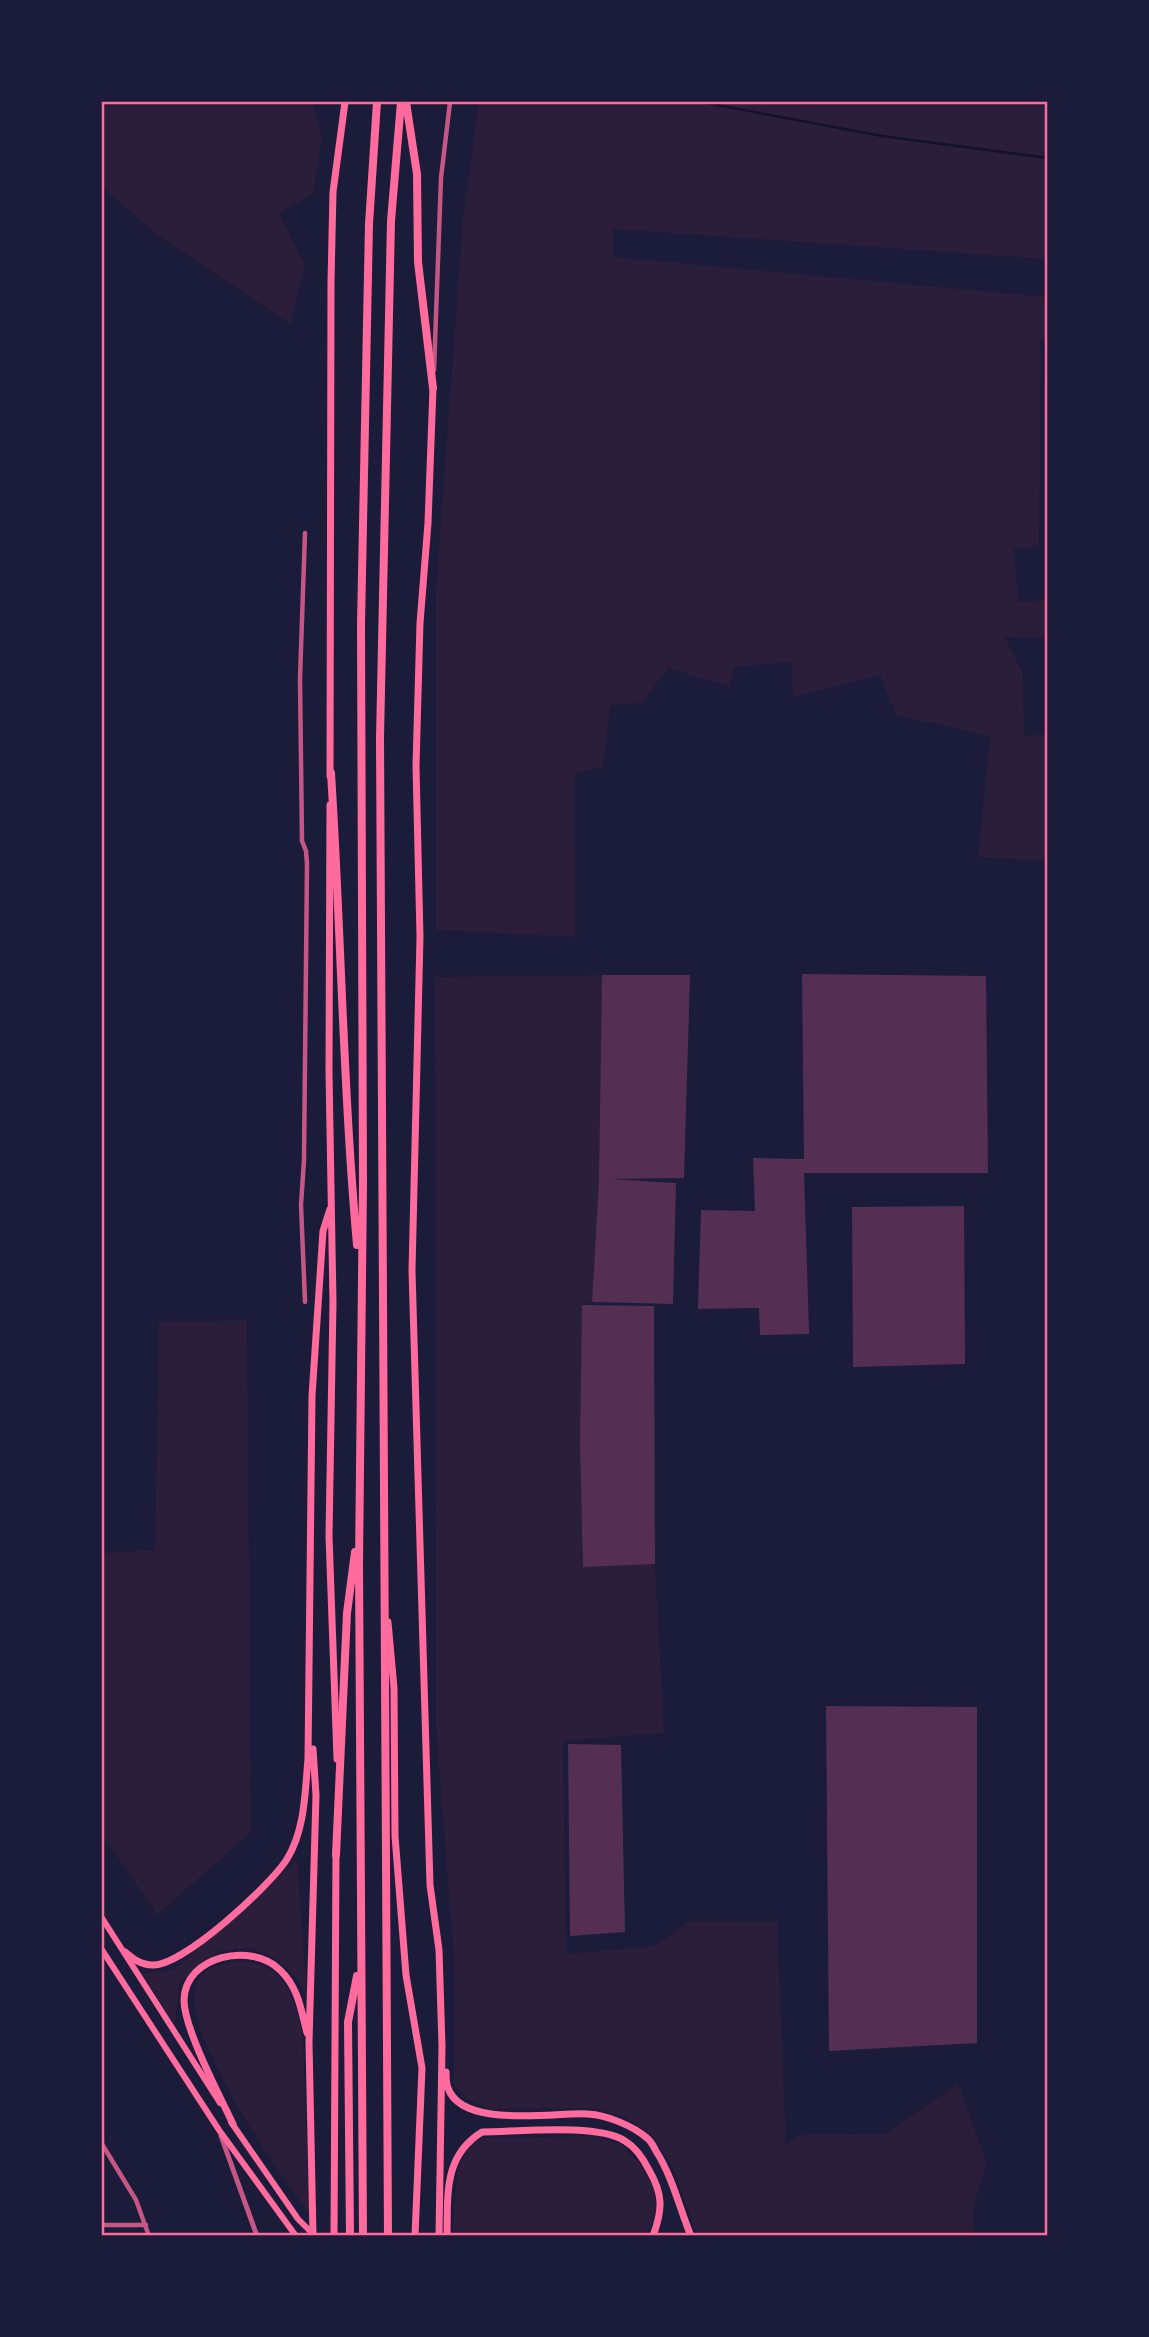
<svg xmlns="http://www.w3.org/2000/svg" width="1149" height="2337" font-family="Signika,sans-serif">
<rect width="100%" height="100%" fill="#1b1b3a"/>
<path fill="#2a1e3b" d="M 102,102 L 313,102 L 322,140 L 313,194 L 279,213 L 305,264 L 290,324 L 155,233 L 102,187 Z
M 479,102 L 1047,102 L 1047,259 L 613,229 L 613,257 L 1047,297 L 1047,340 L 1041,340 L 1039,547 L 1014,549 L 1018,602 L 1047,600 L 1047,638 L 1005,637 L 1023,674 L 1024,736 L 1047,734 L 1047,861 L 978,857 L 990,736 L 896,715 L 880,675 L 793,697 L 791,662 L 734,667 L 730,687 L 668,668 L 642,703 L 610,705 L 603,767 L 574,774 L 575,937 L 436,930 L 436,592 L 463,218 Z
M 602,975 L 599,1179 L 592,1302 L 582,1305 L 583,1566 L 655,1564 L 664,1733 L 563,1741 L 566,1954 L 655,1946 L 689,1921 L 777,1922 L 786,2144 L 799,2135 L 884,2134 L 958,2084 L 987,2163 L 973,2208 L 974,2235 L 697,2235 L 672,2166 L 652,2135 L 625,2117 L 591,2108 L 491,2109 L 467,2099 L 454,2084 L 454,1961 L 436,1725 L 435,977 Z
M 247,1320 L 251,1832 L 157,1915 L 102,1834 L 102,1553 L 155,1550 L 159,1322 Z
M 297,1860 L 307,1998 L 295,1976 L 277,1959 L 250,1948 L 219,1951 L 199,1965 L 179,1984 L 175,2026 L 142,1973 L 173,1970 Z
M 237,1961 C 285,1962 295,1996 303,2036 L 309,2214 C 279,2172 178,2032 197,1983 C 202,1968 223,1963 237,1961 Z
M 594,2136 L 622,2145 L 640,2164 L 655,2189 L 656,2209 L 647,2235 L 452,2236 L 458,2166 L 469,2146 L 483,2138 Z"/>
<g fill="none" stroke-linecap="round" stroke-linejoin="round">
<path stroke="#12122b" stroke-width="2.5" d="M 701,102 L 882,136 L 1048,158"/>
</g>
<path fill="#542f53" d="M 802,974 L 986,976 L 988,1173 L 804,1173 L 809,1334 L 760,1335 L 759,1308 L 698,1309 L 701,1210 L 755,1211 L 753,1158 L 804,1159 Z
M 602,975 L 690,975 L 684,1178 L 610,1179 L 676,1183 L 673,1304 L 592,1302 L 599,1179 Z
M 964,1206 L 965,1364 L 853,1367 L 852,1207 Z
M 582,1305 L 654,1306 L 655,1564 L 583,1567 L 580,1444 Z
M 826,1706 L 977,1707 L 977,2043 L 829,2051 Z
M 568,1744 L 621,1745 L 625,1932 L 570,1936 Z"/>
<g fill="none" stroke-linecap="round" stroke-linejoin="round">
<path stroke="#c65784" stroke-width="4.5" d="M 434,370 L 441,178 L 450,102
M 305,533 L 300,678 L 302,841 L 306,851 L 307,864 L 304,1160 L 301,1205 L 305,1302
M 102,2144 L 136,2200 L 149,2236
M 102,2225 L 146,2225"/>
<path stroke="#c65784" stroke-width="5" d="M 221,2136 L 257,2236"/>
<path stroke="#ff6b9d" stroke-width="6" d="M 102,1918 L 220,2103
M 102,1950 L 219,2130 L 296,2236
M 231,2122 L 298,2219 L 313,2234"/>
<path stroke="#ff6b9d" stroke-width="7" d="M 433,388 L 428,523 L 420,623 L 416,766 L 420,937 L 412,1271 L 430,1885 L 439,1950 L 442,2046 L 439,2236
M 330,776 L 331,282 L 333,192 L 345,102
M 330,805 L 329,1072 L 333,1303 L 329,1536 L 337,1759
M 388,1622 L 394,1688 L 395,1836 L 406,1975 L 422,2068 L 415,2236
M 125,1952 C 133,1959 141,1965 153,1965 C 183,1966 271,1885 287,1859 C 305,1830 305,1792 308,1759 L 312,1396 L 323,1231 L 330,1209
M 446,2072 C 446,2077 446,2083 448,2088 C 462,2129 554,2112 588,2114 C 607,2115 633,2126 647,2138 C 651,2141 654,2147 656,2151 C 673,2178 679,2207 691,2236
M 233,2124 C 220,2096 184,2029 184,2000 C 185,1955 252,1942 280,1970 C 298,1987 301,2009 307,2033
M 313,2236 L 309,2042 L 316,1795 L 313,1749
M 334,2236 L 336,1851
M 447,2236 C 448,2195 443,2156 482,2132 C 516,2132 597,2123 625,2141 C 635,2147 644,2160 649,2170 C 663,2194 663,2209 653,2236"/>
<path stroke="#ff6b9d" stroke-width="8" d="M 406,102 L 417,174 L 418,262 L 433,388
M 331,773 C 341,930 343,1088 357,1245
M 336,1855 L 347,1613 L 355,1552
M 350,2236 L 348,2022 L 357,1976
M 363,2236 L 359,1564 L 363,1183 L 361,625 L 369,224 L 377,102
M 388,2236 L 380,738 L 391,221 L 401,102"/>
</g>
<rect width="1149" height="2337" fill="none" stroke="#1b1b3a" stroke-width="206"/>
<rect x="103" y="103" width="943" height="2131" fill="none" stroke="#ff6b9d" stroke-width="2.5"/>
</svg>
